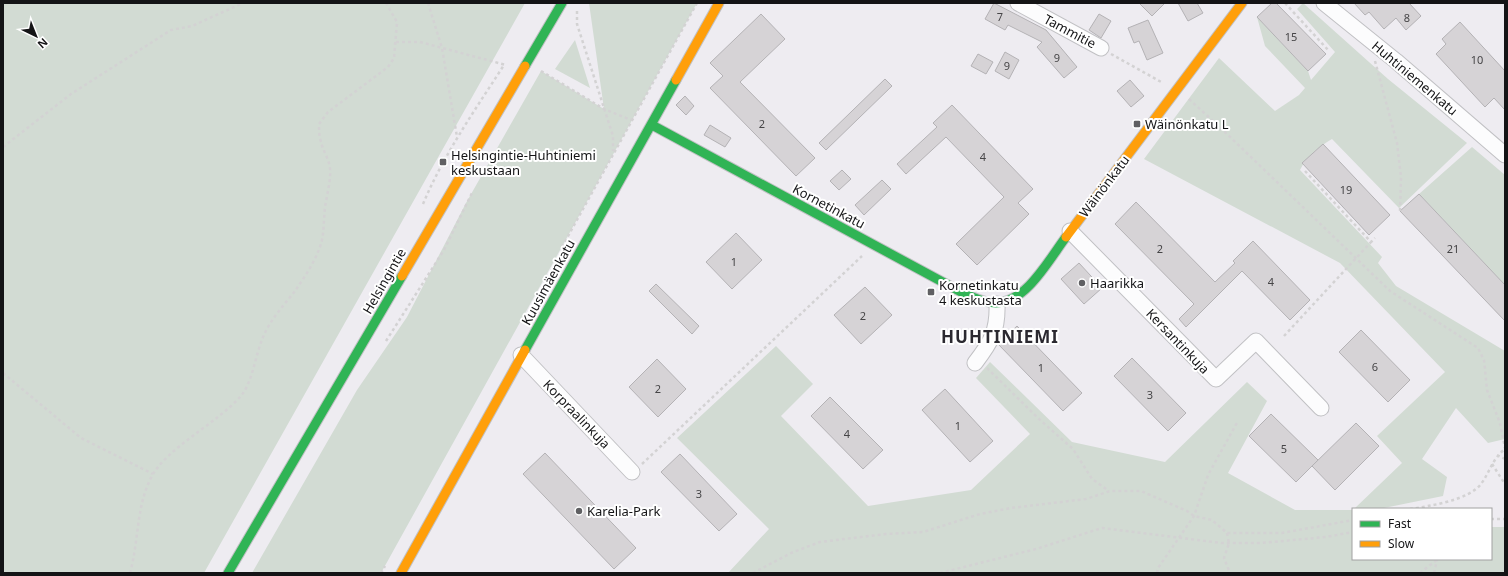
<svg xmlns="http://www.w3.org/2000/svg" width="1508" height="576" font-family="'Noto Sans',sans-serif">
<rect width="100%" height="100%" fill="#eeecf1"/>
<path fill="#d2dbd3" d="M 3,3 L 525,3 L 204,573 L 3,573 Z
M 589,3 L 697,3 L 381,573 L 252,573 L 357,390 L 407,317 L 466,203 L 541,71 L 604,109 Z
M 1303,3 L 1388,79 L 1467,143 L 1399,208 L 1332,139 C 1320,146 1306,157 1300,170 L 1382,257 L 1378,263 L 1396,286 L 1505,351 L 1505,439 L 1488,443 L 1456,408 L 1422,459 L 1447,477 L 1443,496 L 1379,509 L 1354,509 L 1402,463 L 1377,436 L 1445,372 L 1340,263 L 1144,159 L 1219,58 L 1275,111 L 1299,95 L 1305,88 L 1265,46 L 1257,17 L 1308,71 L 1311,80 L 1335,52 L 1297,9 Z
M 575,40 L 590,88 L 555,69 Z
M 1472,147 L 1505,175 L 1505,285 L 1419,194 Z
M 776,346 L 813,384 L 781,416 L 868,506 L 971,490 L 1030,434 L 976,378 L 990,362 L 1072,442 L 1165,462 L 1247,382 L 1267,401 L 1228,473 L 1295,510 L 1353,510 L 1353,559 L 1491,559 L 1491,527 L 1505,527 L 1505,573 L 728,573 L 769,529 L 677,438 Z"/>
<path fill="#d6d3d6" stroke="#b4b2b5" d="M 994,3 L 1046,30 L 1077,67 L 1064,78 L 1037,47 L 1042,42 L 1008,25 L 1005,30 L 985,19 Z
M 1139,3 L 1165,3 L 1152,16 Z
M 1178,3 L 1197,3 L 1203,13 L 1188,21 Z
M 1272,3 L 1276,3 L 1326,54 L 1308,71 L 1257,17 Z
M 1354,3 L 1409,3 L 1421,16 L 1406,30 L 1396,18 L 1384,29 L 1369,12 L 1365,15 Z
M 761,14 L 785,39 L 740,82 L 815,158 L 796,176 L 710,88 L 723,76 L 710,63 Z
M 1099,14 L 1111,21 L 1101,38 L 1089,30 Z
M 1148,20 L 1163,53 L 1147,60 L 1139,41 L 1134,43 L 1128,28 Z
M 1460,22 L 1505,71 L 1505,110 L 1494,98 L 1485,107 L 1436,54 L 1446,44 L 1442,39 Z
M 1005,52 L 1019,60 L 1009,79 L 995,71 Z
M 978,54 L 993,62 L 986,74 L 971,66 Z
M 885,79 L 892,86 L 826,150 L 819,143 Z
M 1130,80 L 1144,96 L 1131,107 L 1117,91 Z
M 685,96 L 694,106 L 686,115 L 676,105 Z
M 952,105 L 1033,189 L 1018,203 L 1029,214 L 977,265 L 956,244 L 1004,197 L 946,137 L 906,174 L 897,164 L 937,127 L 933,123 Z
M 710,125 L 731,138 L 725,147 L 704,135 Z
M 1323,144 L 1390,215 L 1369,235 L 1302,163 Z
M 842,170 L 851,179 L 839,190 L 830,181 Z
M 882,180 L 891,189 L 864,215 L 855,205 Z
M 1419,194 L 1505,285 L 1505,321 L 1400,211 Z
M 1136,202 L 1215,282 L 1235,263 L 1233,261 L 1253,241 L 1310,300 L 1290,320 L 1242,271 L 1186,327 L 1179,319 L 1194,304 L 1115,224 Z
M 736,233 L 762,260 L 732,289 L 706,262 Z
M 1079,263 L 1102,288 L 1084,304 L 1061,279 Z
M 656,284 L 699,326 L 692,334 L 649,291 Z
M 865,287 L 892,315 L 861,344 L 834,315 Z
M 1017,326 L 1082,393 L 1063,411 L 998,344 Z
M 1361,330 L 1410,380 L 1388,402 L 1339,352 Z
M 1132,358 L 1186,413 L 1168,431 L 1114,376 Z
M 657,359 L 686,389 L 658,417 L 629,387 Z
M 945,389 L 993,441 L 970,462 L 922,410 Z
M 830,397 L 883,450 L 863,469 L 811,416 Z
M 1271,414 L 1318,460 L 1296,482 L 1249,436 Z
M 1356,423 L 1379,446 L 1335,490 L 1312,466 Z
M 545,453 L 636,548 L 614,569 L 523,474 Z
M 680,454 L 737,514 L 719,531 L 661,472 Z"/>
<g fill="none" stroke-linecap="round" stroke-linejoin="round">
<defs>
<path id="street" d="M 1018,3 L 1101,48
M 1324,3 L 1396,61 L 1505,155
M 1070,231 L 1216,379 L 1256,341 L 1321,408
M 521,355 L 632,472
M 975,363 C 991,342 998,331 997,304"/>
<path id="fast" d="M 525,66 L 562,3
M 652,125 L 963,293 C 973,297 984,303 996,303 C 1026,303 1050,258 1066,237
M 525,350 L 676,80
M 228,573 L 402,276"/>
<path id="slow" d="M 676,80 L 719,3
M 1066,237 L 1242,3
M 402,276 L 525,66
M 401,573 L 525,350"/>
</defs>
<use href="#street" stroke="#c1c1c4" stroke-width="17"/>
<use href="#fast" stroke="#c1c1c4" stroke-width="11"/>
<use href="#slow" stroke="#c1c1c4" stroke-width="11"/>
<path stroke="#d3d2d3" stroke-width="2.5" stroke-dasharray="3 3" stroke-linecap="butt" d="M 428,3 L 442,48 L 457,137
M 1285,3 L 1329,51
M 577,11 L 577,24 L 613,136 L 613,151
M 396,42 L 420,42 L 506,65
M 1111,54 L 1163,83
M 1375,61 L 1397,143 L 1401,177 L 1400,211
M 541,71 L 604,109 L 631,120
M 1189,99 L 1227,134 L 1390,291 L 1478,348 L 1484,360 L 1487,390 L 1500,423 L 1505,448
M 3,147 L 71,94 L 171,30 L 192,26 L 243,3
M 1305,171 L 1371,242 L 1375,238
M 423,204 C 444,154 475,110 504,65
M 562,247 L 697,3
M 1284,336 L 1371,242
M 386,341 L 444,250 L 472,193
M 987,368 L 1039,419 L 1073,449 L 1092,479 L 1109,491
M 3,373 L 81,438 L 153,474
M 1497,455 L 1505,459
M 642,464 L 862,256
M 1492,464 L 1505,484
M 1410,509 C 1430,506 1469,500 1481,484 C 1490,472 1492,459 1505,449
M 1491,519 L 1505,519
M 1227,533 L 1229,543 L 1224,558 L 1230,573
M 130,573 C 139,541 136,505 152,476 C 167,448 217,423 240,397 C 253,383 255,354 264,335 C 271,319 284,305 295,291 C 306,275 321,253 323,234 C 324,225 324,216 325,207 C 327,194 331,181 330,168 C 329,159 323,151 321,142 C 319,136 319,130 319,124 L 328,112 L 388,67 L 394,58 L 397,22 L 386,3
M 381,573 L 385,566
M 753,573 L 791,553 L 820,542 L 886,534 L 923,532 L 980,514 L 1011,508 L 1086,499 L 1110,491 L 1141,491 L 1187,511 L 1194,516 L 1212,520 L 1227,533 L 1282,533 L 1353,520
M 940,573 L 1036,549 L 1102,528 L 1221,543 L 1261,543 L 1326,537 L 1353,532
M 1157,573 L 1158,568 L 1194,516 L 1208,475 L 1238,421
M 1420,573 L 1438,559
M 1434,573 L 1437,560"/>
<use href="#street" stroke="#fcfcfd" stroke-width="15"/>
<use href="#fast" stroke="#30b455" stroke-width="9"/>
<use href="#slow" stroke="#ff9f0a" stroke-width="9"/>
</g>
<g fill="#606063" stroke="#fff" stroke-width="1.5">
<rect x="1133" y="120" width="8" height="8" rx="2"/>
<rect x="439" y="158" width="8" height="8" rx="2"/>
<circle cx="1082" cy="283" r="4"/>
<rect x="927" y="288" width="8" height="8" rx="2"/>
<circle cx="579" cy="511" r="4"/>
</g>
<g text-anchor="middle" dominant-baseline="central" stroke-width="4" stroke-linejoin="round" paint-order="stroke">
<g font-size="11" fill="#464547">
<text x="1000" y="16">7</text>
<text x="1407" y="17">8</text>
<text x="1291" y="36">15</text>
<text x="1057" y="57">9</text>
<text x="1477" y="59">10</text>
<text x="1007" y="65">9</text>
<text x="762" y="123">2</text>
<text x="983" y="156">4</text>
<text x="1346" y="189">19</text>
<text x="1160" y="248">2</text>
<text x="1453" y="248">21</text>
<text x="734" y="261">1</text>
<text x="1271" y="281">4</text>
<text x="863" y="315">2</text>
<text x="1375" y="366">6</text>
<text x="1041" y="367">1</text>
<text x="658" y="388">2</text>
<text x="1150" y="394">3</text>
<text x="958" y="425">1</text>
<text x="847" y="433">4</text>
<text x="1284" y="448">5</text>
<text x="699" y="493">3</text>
</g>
<g font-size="13" fill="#141416" stroke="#fff">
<text transform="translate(1070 31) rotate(28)">Tammitie</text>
<text transform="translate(1415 78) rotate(40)">Huhtiniemenkatu</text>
<text transform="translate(1104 186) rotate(-53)">Wäinönkatu</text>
<text transform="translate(829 206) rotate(28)">Kornetinkatu</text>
<text transform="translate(384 281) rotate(-60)">Helsingintie</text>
<text transform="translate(548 282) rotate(-61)">Kuusimäenkatu</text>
<text transform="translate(1178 341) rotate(46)">Kersantinkuja</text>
<text transform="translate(577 414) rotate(46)">Korpraalinkuja</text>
</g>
<g font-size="13" fill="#141416" stroke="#fff" text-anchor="start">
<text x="1145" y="124">Wäinönkatu L</text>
<text x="451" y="155">Helsingintie-Huhtiniemi<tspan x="451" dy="15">keskustaan</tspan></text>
<text x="1090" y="283">Haarikka</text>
<text x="939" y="285">Kornetinkatu<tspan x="939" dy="15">4 keskustasta</tspan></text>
<text x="587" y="511">Karelia-Park</text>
</g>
<g font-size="17" font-weight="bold" letter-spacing="1" fill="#2b2930" stroke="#fff">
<text x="1000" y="336">HUHTINIEMI</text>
</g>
</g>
<rect width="1508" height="576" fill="none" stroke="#141416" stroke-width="8"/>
<rect x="1352" y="508" width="140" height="52" fill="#ffffff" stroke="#a1a1a2"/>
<rect x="1360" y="521" width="20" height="6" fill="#30b455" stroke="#a1a1a2"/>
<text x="1388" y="528" font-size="12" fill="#141416">Fast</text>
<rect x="1360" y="541" width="20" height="6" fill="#ff9f0a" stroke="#a1a1a2"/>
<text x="1388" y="548" font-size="12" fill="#141416">Slow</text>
<g transform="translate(36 36) rotate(137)" stroke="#ffffff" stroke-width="3" paint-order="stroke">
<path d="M0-3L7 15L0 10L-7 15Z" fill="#141416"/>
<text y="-6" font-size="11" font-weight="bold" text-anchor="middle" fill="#141416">N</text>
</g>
</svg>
